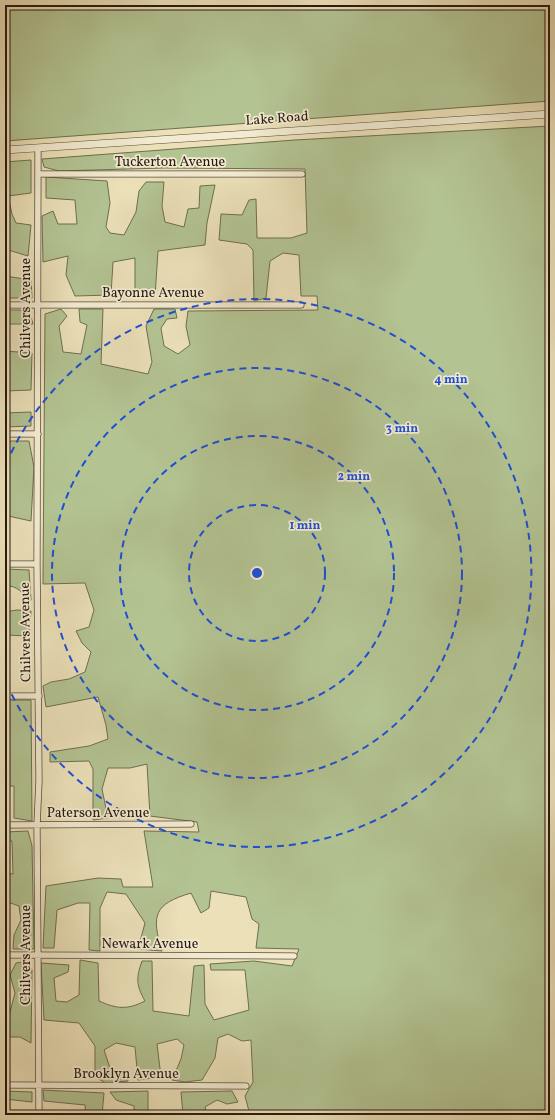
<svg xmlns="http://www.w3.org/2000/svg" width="555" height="1120" font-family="Vollkorn,serif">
<rect width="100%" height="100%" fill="#ebe0b8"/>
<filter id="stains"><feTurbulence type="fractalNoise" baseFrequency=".005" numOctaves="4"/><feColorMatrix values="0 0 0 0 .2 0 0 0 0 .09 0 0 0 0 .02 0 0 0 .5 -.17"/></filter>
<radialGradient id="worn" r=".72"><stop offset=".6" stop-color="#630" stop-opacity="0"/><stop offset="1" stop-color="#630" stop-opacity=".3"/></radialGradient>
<path fill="#b3c392" stroke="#6e6e52" d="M 5,5 L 550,5 L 550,101 L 5,141 Z
M 550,126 L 550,1115 L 250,1115 L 245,1096 L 253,1082 L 251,1040 L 242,1041 L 228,1034 L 218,1038 L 215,1058 L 202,1080 L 185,1082 L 172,1080 L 181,1059 L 184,1045 L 177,1039 L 157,1044 L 161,1077 L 138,1080 L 135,1047 L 116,1043 L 104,1050 L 111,1071 L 127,1074 L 128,1081 L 106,1083 L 95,1077 L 95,1046 L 79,1023 L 44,1020 L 41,963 L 69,965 L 68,972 L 54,978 L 56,1001 L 67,1002 L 79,995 L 80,960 L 98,963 L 99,1001 C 117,1009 127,1010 145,1001 C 136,985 136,978 142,961 L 152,961 L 153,1011 L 189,1016 L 194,966 L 204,965 L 205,1004 L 214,1020 L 249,1010 L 245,970 L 211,970 L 210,964 L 254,961 L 292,966 L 299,949 L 256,948 L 259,924 L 252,919 L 246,897 L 211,891 L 209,908 L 201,913 L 191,893 C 154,904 151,915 162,951 L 138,949 L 145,923 L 126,894 L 107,892 L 100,908 L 100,951 L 89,950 L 90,903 L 78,903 L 57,910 L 54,948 L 43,948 L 46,886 L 98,878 L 121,879 L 123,887 L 153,887 L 144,831 L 199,832 L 197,822 L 150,816 L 147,764 L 130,768 L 108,768 L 102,789 L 108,818 L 93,820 L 93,769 L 89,761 L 50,762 L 50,752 L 89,746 L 108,739 L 106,725 L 98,697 L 46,707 L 43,686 L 51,682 L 69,679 L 85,672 L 91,652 L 82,643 L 76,631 L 89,627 L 94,610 L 85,583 L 43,584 L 45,314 L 61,309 L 67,316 L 59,326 L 63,352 L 81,354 L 87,325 L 80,322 L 79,309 L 103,309 L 101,364 L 148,374 L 152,362 L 146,326 L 154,309 L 175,309 L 177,318 L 167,319 L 161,328 L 164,346 L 178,354 L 190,345 L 186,326 L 188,311 L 318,310 L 317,296 L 301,296 L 299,255 L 283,253 L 270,261 L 266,298 L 254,301 L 253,250 L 247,244 L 219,240 L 221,214 L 242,215 L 249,200 L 256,199 L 257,238 L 291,238 L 307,233 L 305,169 L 164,168 L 59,171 L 44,167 L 42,159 L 295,140 Z
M 31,160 L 31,193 L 8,196 L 12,214 L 16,223 L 31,225 L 28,256 L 5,249 L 5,162 Z
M 46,177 L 107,181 L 110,203 L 106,227 L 110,233 L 124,235 L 136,212 L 139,191 L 146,182 L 164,182 L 162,206 L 165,222 L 184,227 L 188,209 L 199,208 L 200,186 L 215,185 L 207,223 L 205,245 L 158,251 L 155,297 L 135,296 L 135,258 L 113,262 L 111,295 L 75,296 L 66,275 L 68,256 L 43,262 L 42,216 L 53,211 L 58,224 L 77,224 L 75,200 L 46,198 Z
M 5,276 L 31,280 L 32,298 L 5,298 Z
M 5,310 L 29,310 L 33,324 L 5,324 Z
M 5,351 L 32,353 L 31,390 L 5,391 Z
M 31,412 L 31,426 L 5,427 L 5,413 Z
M 5,441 L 29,441 L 34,467 L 31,521 L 8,516 L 5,513 Z
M 5,569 L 29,570 L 31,600 L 27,603 C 23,591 18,587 5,585 Z
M 17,610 L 31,611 L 29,636 L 5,635 L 5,612 Z
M 5,700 L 31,700 L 32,821 L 14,818 L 14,786 L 5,786 L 5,744 L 9,740 L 5,734 Z
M 28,831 L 32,846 L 34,949 L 13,949 L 14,935 L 21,920 L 19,906 L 5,901 L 5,873 L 13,874 L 12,841 L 5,841 L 5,832 Z
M 22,962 L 28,964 L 32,970 L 31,1043 L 20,1037 L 5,1037 L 5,1015 L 10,1012 L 15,993 L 10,975 L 16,963 Z
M 43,1090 L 104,1093 L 102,1115 L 86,1115 L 85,1105 L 44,1101 Z
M 5,1091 L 32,1092 L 32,1102 L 5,1099 Z
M 148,1091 L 148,1115 L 134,1115 L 134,1106 L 116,1100 L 110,1092 Z
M 232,1091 L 238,1102 L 227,1104 L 217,1100 L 205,1107 L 207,1115 L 183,1115 L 181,1092 Z"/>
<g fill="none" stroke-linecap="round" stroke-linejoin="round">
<defs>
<path id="minor" d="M 38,148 L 37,564 L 39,781 L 37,825 L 39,1115
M 38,174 L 302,174
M 5,305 L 301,305
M 5,434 L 38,434
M 5,564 L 37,564
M 5,696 L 39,696
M 5,825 L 191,824
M 5,955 L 294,956
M 5,1085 L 246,1086"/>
<path id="tertiary" d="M 5,150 L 550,114"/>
</defs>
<use href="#minor" stroke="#5a4b3b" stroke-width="7"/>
<use href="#tertiary" stroke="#5a4b3b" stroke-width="8"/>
<use href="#minor" stroke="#f2ebd1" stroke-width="5.5"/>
<use href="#tertiary" stroke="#f2ebd1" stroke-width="7"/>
</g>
<g fill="none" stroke="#1d4ed8" stroke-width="2" stroke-dasharray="7 5">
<circle cx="257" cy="573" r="68"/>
<circle cx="257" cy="573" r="137"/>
<circle cx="257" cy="573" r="205"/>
<path d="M6 464A274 274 0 1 1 6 682"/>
</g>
<g text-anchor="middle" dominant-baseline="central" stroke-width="3.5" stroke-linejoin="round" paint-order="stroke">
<g font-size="14" fill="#291911" stroke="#f2ebd1">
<text transform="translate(277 119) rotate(-4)">Lake Road</text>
<text x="170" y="162">Tuckerton Avenue</text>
<text x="153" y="293">Bayonne Avenue</text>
<text transform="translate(26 308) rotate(-90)">Chilvers Avenue</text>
<text transform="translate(26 632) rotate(-91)">Chilvers Avenue</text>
<text x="98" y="813">Paterson Avenue</text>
<text x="150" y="944">Newark Avenue</text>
<text transform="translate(26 955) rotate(-90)">Chilvers Avenue</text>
<text x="126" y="1074">Brooklyn Avenue</text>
</g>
</g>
<circle cx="257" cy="573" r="6" fill="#1d4ed8" stroke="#f2ebd1" stroke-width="2"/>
<g font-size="12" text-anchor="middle" font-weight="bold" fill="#1d4ed8" stroke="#f2ebd1" stroke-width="3.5" stroke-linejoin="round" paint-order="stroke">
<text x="451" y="383">4 min</text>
<text x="402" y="432">3 min</text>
<text x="354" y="480">2 min</text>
<text x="305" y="529">1 min</text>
</g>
<rect width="555" height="1120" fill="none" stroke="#ebe0b8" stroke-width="20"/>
<rect x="6" y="6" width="543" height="1108" fill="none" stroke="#291911" stroke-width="2"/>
<rect x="10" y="10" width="535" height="1100" fill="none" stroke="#291911"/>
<rect width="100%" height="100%" filter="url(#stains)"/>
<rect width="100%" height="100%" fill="url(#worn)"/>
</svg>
